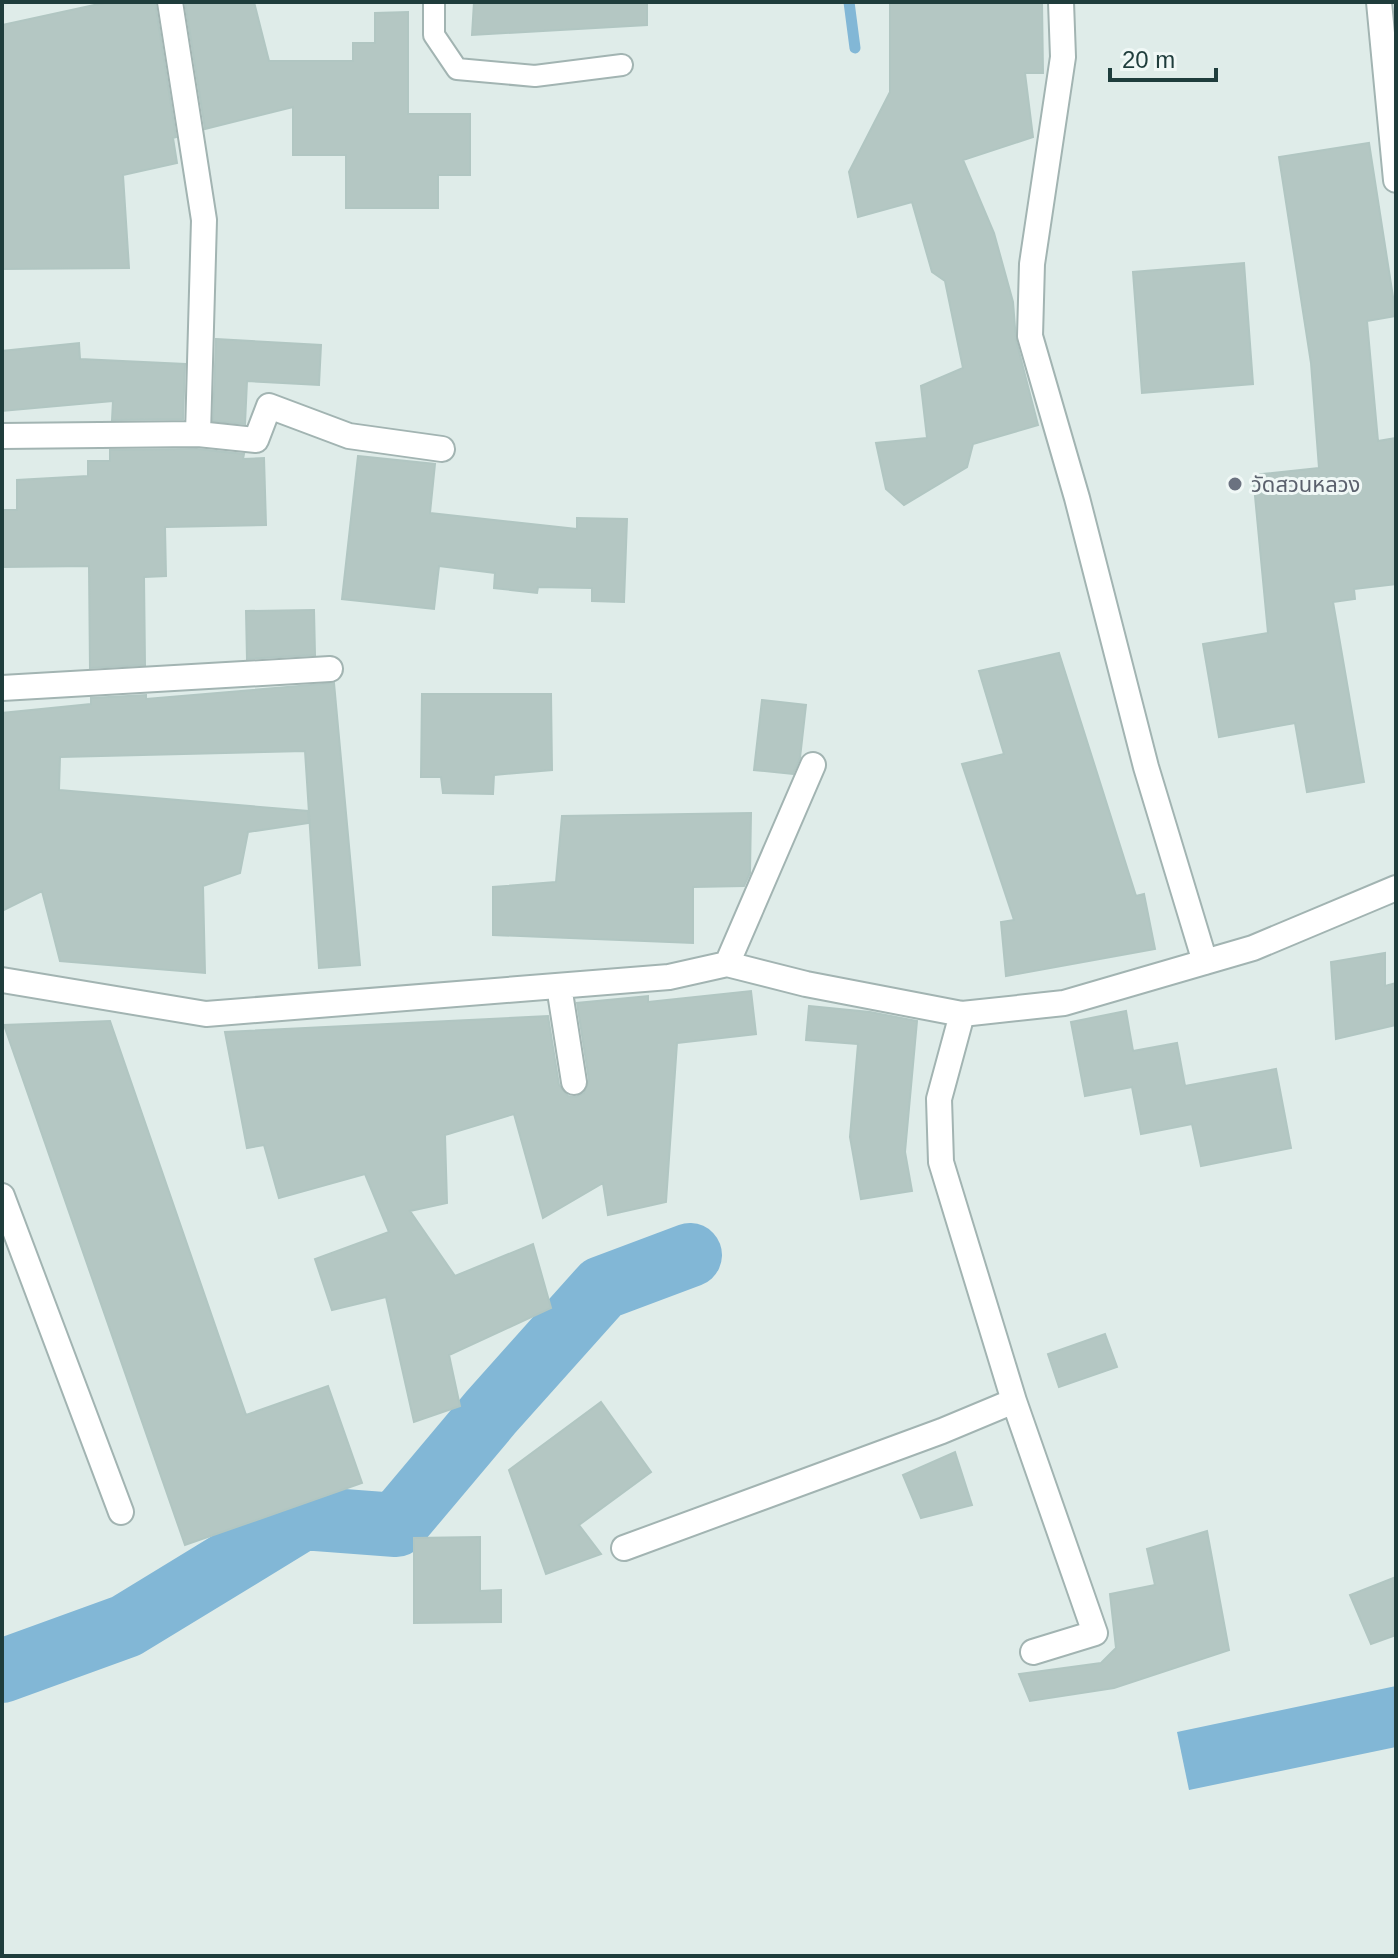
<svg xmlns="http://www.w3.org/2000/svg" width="1398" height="1958" font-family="Helvetica,'Noto Sans Thai',sans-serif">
<rect width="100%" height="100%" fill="#dfece9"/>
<path fill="#82b7d6" d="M 1396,1686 L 1396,1747 L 1189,1790 L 1177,1732 Z"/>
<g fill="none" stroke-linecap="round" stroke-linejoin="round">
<path stroke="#82b7d6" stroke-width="11" d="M 849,2 L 855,48"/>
<path stroke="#82b7d6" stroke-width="64" d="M 2,1671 L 126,1626 L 303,1518 L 396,1525 L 491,1412 L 602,1288 L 690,1255"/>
</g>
<path fill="#b4c7c3" stroke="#b1c6c2" stroke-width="2" d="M 108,2 L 155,2 L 176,137 L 173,138 L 177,163 L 123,175 L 129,268 L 2,269 L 2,25 Z
M 185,2 L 254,2 L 269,61 L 353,61 L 353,43 L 375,43 L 375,13 L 408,12 L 408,114 L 470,114 L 470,175 L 438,175 L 438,208 L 346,208 L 346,155 L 293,155 L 293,107 L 205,129 Z
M 474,2 L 647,2 L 647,25 L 472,35 Z
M 890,2 L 1042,2 L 1043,73 L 1025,73 L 1033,137 L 963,160 L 994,233 L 1013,302 L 1016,340 L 1038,425 L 973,444 L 967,467 L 904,505 L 886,489 L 876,443 L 927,438 L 921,386 L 963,368 L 945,281 L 932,272 L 912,202 L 858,217 L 849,172 L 890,92 Z
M 1369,143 L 1396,316 L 1367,321 L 1378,441 L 1396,438 L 1396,584 L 1354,589 L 1355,599 L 1333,602 L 1364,782 L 1307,792 L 1295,723 L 1219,737 L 1203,644 L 1268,633 L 1253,475 L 1319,468 L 1311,363 L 1279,157 Z
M 1244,263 L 1253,384 L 1142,393 L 1133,272 Z
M 216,339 L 321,345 L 319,385 L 247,381 L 245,424 L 213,421 Z
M 79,343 L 80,359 L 185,364 L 183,419 L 112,420 L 113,401 L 2,411 L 2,351 Z
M 197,449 L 244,454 L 243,459 L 264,458 L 266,525 L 165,527 L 166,576 L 144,577 L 145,665 L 90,668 L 89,566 L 2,567 L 2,510 L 17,510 L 17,480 L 88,476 L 88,461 L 110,461 L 110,450 Z
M 358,456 L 435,464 L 430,513 L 577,529 L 577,518 L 627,519 L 624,602 L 592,601 L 592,588 L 538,587 L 537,593 L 494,588 L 495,573 L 439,566 L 434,609 L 342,599 Z
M 314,610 L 315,655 L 247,659 L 246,611 Z
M 1059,653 L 1136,896 L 1144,894 L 1155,949 L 1006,976 L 1001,922 L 1014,920 L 962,764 L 1004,754 L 979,671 Z
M 334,683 L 360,965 L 319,968 L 305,751 L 60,757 L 59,790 L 308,811 L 309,823 L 248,832 L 240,873 L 203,886 L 205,973 L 60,961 L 42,891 L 2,911 L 2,713 L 91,704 L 91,698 L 146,695 L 146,699 Z
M 422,694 L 551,694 L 552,770 L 494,775 L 493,794 L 443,793 L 441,777 L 421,777 Z
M 762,700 L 806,705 L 800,758 L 793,774 L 754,770 Z
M 751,813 L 750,873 L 744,886 L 693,887 L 693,943 L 493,935 L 493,887 L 556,882 L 562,816 Z
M 1385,953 L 1385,986 L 1396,983 L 1396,1025 L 1336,1039 L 1331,962 Z
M 751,991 L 756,1034 L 677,1043 L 666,1202 L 608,1215 L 603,1183 L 543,1218 L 514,1114 L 445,1135 L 447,1203 L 410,1211 L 455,1276 L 533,1244 L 551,1308 L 449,1355 L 460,1406 L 414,1422 L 386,1297 L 332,1310 L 315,1259 L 389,1232 L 365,1174 L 279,1198 L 264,1145 L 247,1148 L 225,1032 L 548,1016 L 559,1085 L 568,1096 L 576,1097 L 584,1093 L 589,1080 L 577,1003 L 648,996 L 648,1002 Z
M 809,1006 L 870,1012 L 917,1021 L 905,1152 L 912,1191 L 861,1199 L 850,1137 L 858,1044 L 806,1040 Z
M 1126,1011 L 1133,1051 L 1177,1043 L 1185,1086 L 1276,1069 L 1291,1148 L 1201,1166 L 1192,1124 L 1141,1134 L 1132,1087 L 1085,1096 L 1071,1022 Z
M 110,1021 L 246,1415 L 328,1386 L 362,1483 L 185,1545 L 4,1025 Z
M 1105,1334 L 1117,1367 L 1059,1387 L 1048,1354 Z
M 601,1402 L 651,1472 L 579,1525 L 601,1554 L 546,1574 L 509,1470 Z
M 955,1452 L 972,1505 L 921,1518 L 903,1475 Z
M 1207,1531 L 1229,1650 L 1114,1688 L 1030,1701 L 1019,1674 L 1101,1663 L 1116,1648 L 1110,1594 L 1155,1585 L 1147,1549 Z
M 480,1537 L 480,1591 L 501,1590 L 501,1622 L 414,1623 L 414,1538 Z
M 1396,1577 L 1396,1635 L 1371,1644 L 1350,1595 Z"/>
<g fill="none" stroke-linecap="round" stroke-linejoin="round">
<defs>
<path id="lane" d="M 434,2 L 434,35 L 457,69 L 535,76 L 622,65"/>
<path id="street" d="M 1061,2 L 1063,57 L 1032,264 L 1030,336 L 1077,498 L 1146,767 L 1205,962
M 1379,2 L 1396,180
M 198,434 L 256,440 L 269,406 L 349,436 L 442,449
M 2,436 L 198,434 L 204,220 L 170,2
M 2,688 L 330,669
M 727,964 L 813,765
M 2,980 L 206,1014 L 669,977 L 727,964 L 806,984 L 962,1014 L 1064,1003 L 1253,948 L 1396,888
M 559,986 L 574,1082
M 2,1196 L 121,1512
M 1014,1401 L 1095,1633 L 1033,1652
M 624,1548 L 942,1431 L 1014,1401 L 941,1162 L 939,1099 L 962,1014"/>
</defs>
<use href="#lane" stroke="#a2b4b2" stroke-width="24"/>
<use href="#street" stroke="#a2b4b2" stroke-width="28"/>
<use href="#lane" stroke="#fff" stroke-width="20"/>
<use href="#street" stroke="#fff" stroke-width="24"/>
</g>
<circle fill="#6b7280" stroke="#f0f8f6" stroke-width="3" cx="1235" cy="484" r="8"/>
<g text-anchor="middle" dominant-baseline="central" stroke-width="6" stroke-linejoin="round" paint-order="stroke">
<g font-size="22" fill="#5b616d" stroke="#f0f8f6" text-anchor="start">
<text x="1251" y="484">วัดสวนหลวง</text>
</g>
</g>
<rect width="1398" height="1958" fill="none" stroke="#1f3d3c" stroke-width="8"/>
<path d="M1110 68v12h106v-12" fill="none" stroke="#1f3d3c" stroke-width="4"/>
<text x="1122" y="68" font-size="24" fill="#1f3d3c" stroke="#f0f8f6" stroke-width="6" paint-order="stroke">20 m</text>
</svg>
